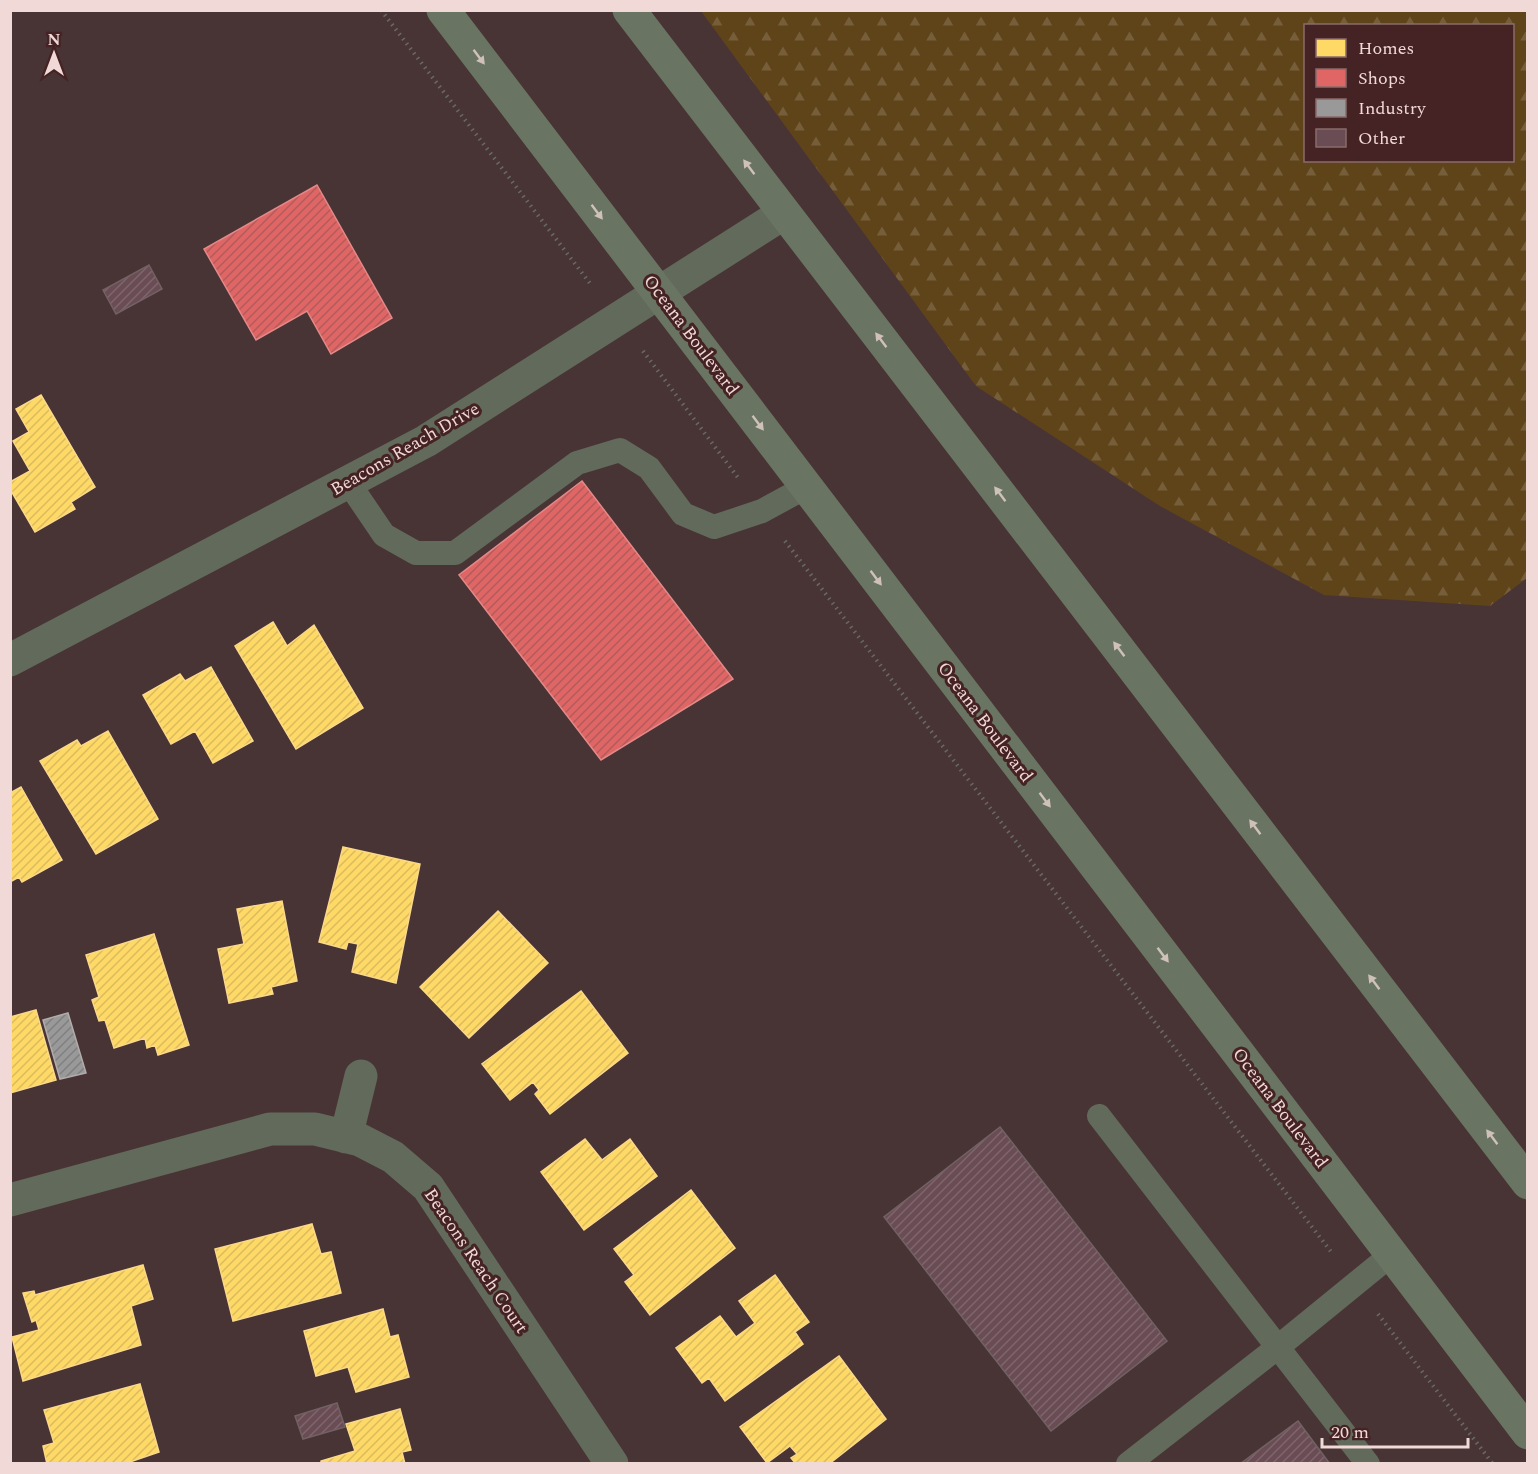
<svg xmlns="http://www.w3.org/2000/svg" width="1538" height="1474" font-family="Spectral,serif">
<defs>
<pattern id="forest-firs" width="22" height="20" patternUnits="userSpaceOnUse" patternTransform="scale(1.5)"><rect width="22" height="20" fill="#5f4419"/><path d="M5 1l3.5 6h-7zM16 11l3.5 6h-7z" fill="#765e3a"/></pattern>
<pattern id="homes-hatch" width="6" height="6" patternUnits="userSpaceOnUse" patternTransform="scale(1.5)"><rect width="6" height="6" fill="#ffd966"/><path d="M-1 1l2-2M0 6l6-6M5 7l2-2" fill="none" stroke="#dabb5f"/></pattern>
<pattern id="shops-hatch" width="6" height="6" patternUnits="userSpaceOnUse" patternTransform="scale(1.5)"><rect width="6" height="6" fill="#e06666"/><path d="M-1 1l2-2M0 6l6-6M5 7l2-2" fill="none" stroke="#b25b5b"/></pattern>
<pattern id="industry-hatch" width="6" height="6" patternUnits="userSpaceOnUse" patternTransform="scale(1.5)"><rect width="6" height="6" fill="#999"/><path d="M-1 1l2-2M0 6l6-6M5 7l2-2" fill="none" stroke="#817f7f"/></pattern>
<pattern id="building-hatch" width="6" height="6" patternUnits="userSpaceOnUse" patternTransform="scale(1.5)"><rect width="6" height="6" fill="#694c54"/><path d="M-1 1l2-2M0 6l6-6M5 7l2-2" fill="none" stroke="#7f656c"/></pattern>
</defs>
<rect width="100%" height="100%" fill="#493435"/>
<path fill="url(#forest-firs)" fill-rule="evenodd" d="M 701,11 L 1527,11 L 1527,578 L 1490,606 L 1324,595 L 1160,506 L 976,386 ZM 1306,26 L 1512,26 L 1512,160 L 1306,160 Z"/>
<path fill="url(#homes-hatch)" stroke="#fbd988" stroke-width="1.5" d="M 41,395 L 95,487 L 71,502 L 75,509 L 35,532 L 10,489 L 10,482 L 30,471 L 13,441 L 29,432 L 16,409 Z
M 273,622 L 287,646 L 314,625 L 363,708 L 296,749 L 235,646 Z
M 211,667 L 253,741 L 213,763 L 195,731 L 171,744 L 143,695 L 180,674 L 185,681 Z
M 108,731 L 158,819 L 96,854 L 40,761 L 77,740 L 81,746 Z
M 21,787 L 62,860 L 22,882 L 19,877 L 10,882 L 10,793 Z
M 343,847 L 420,864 L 396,983 L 352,972 L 358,944 L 348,942 L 346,949 L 319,942 Z
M 282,901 L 297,981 L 271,987 L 273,994 L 229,1003 L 218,949 L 244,944 L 237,909 Z
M 498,911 L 548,963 L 469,1038 L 420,987 Z
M 154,934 L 189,1045 L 158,1055 L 155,1045 L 147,1048 L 145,1038 L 114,1048 L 105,1020 L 99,1021 L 92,1000 L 99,997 L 86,955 Z
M 581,991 L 628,1053 L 550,1114 L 535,1094 L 539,1090 L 533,1082 L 510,1100 L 482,1064 Z
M 36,1010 L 56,1080 L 10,1093 L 10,1017 Z
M 585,1139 L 602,1160 L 630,1139 L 657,1176 L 584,1230 L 541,1172 Z
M 691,1190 L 735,1248 L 650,1315 L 625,1282 L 634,1275 L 614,1249 Z
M 312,1224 L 321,1254 L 331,1252 L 341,1293 L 233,1321 L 215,1249 Z
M 143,1265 L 153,1299 L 131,1306 L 141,1345 L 23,1381 L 12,1337 L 39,1330 L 36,1320 L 32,1322 L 23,1293 L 34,1291 L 35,1295 Z
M 775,1275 L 809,1322 L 795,1332 L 803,1344 L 725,1401 L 709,1378 L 702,1383 L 676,1348 L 720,1316 L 736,1337 L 755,1323 L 739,1301 Z
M 383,1309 L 390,1337 L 398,1335 L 409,1377 L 356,1392 L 348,1367 L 316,1376 L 304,1331 Z
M 839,1356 L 886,1419 L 829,1464 L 796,1464 L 791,1458 L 797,1454 L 790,1446 L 767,1463 L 740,1427 Z
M 140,1384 L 159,1452 L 124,1464 L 47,1464 L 43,1446 L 54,1443 L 44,1410 Z
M 400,1409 L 411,1450 L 402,1452 L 405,1464 L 321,1464 L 321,1461 L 355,1451 L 346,1424 Z"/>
<path fill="url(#shops-hatch)" stroke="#e58888" stroke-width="1.5" d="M 317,185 L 392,318 L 331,354 L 307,311 L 256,340 L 204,249 Z
M 582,481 L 733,679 L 601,760 L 459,575 Z"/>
<path fill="url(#industry-hatch)" stroke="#b3acac" stroke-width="1.5" d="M 68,1013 L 86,1073 L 60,1079 L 43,1020 Z"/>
<path fill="url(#building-hatch)" stroke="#726164" stroke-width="1.5" d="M 149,265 L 162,289 L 116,314 L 103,290 Z
M 1000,1127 L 1167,1341 L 1051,1431 L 884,1217 Z
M 337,1403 L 345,1427 L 303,1439 L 295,1416 Z
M 1298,1421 L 1330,1464 L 1240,1464 Z"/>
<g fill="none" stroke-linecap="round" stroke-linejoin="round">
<path stroke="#686a60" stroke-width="4" stroke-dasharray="1.5 4.5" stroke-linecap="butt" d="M 381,10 L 592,286
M 643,351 L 739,479
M 785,541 L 1332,1253
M 1378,1314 L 1493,1464"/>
<path stroke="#616a5b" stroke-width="24" d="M 348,482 L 384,535 L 416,553 L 455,553 L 577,463 L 620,450 L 649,468 L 683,514 L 714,527 L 762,511 L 806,487
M 1099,1116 L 1368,1464
M 1128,1464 L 1278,1347 L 1392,1254"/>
<path stroke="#616a5b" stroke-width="33" d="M 10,660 L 426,441 L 784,213
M 346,1137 L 361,1076
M 10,1200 L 270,1129 L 315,1129 L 360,1140 L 393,1157 L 428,1187 L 612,1464"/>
<path stroke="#697562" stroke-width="33" d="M 443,10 L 1528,1433
M 629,10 L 1528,1183"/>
</g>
<defs><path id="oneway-solid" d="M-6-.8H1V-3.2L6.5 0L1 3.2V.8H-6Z" transform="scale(1.5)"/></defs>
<g fill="#cfc0ba">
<use href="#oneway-solid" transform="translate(479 57) rotate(53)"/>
<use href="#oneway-solid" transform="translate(749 167) rotate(-127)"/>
<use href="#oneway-solid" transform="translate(597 212) rotate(53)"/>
<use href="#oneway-solid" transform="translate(881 340) rotate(-127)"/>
<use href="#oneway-solid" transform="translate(758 423) rotate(53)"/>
<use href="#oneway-solid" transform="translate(1000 494) rotate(-127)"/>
<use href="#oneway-solid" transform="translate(876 578) rotate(53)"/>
<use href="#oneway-solid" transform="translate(1119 649) rotate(-127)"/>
<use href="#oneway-solid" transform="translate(1045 800) rotate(53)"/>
<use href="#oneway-solid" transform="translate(1255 827) rotate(-127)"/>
<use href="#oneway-solid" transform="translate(1163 955) rotate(53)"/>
<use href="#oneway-solid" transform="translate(1374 982) rotate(-127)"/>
<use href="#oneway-solid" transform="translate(1492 1137) rotate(-127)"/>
</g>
<g text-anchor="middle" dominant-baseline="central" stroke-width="6" stroke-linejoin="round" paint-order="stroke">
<g font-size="18" fill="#f1d9d8" stroke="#452223">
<text transform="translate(691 335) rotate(53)">Oceana Boulevard</text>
<text transform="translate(405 449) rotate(-30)">Beacons Reach Drive</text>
<text transform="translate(985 722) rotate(53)">Oceana Boulevard</text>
<text transform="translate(1280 1108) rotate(53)">Oceana Boulevard</text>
<text transform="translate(476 1261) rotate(56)">Beacons Reach Court</text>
</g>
</g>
<rect width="1538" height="1474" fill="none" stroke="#f1d9d8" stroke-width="24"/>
<rect x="1304" y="24" width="210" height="138" fill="#452223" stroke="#8a6b6b" stroke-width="1.5"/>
<rect x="1316" y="39" width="30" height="18" fill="#ffd966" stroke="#8a6b6b" stroke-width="1.5"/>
<text x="1358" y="54" font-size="18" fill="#f1d9d8">Homes</text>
<rect x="1316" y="69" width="30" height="18" fill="#e06666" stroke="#8a6b6b" stroke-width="1.5"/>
<text x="1358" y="84" font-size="18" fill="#f1d9d8">Shops</text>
<rect x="1316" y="99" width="30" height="18" fill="#999999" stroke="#8a6b6b" stroke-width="1.5"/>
<text x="1358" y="114" font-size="18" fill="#f1d9d8">Industry</text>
<rect x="1316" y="129" width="30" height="18" fill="#694c54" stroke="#8a6b6b" stroke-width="1.5"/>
<text x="1358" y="144" font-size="18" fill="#f1d9d8">Other</text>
<g transform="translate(54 54)" stroke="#452223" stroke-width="4.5" paint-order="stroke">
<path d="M0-4.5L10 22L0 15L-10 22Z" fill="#f1d9d8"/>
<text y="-9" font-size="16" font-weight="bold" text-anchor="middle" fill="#f1d9d8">N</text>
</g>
<path d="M1322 1438v9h146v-9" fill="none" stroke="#f1d9d8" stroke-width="3"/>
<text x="1331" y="1438" font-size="18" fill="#f1d9d8" stroke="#452223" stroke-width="4.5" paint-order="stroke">20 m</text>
</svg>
